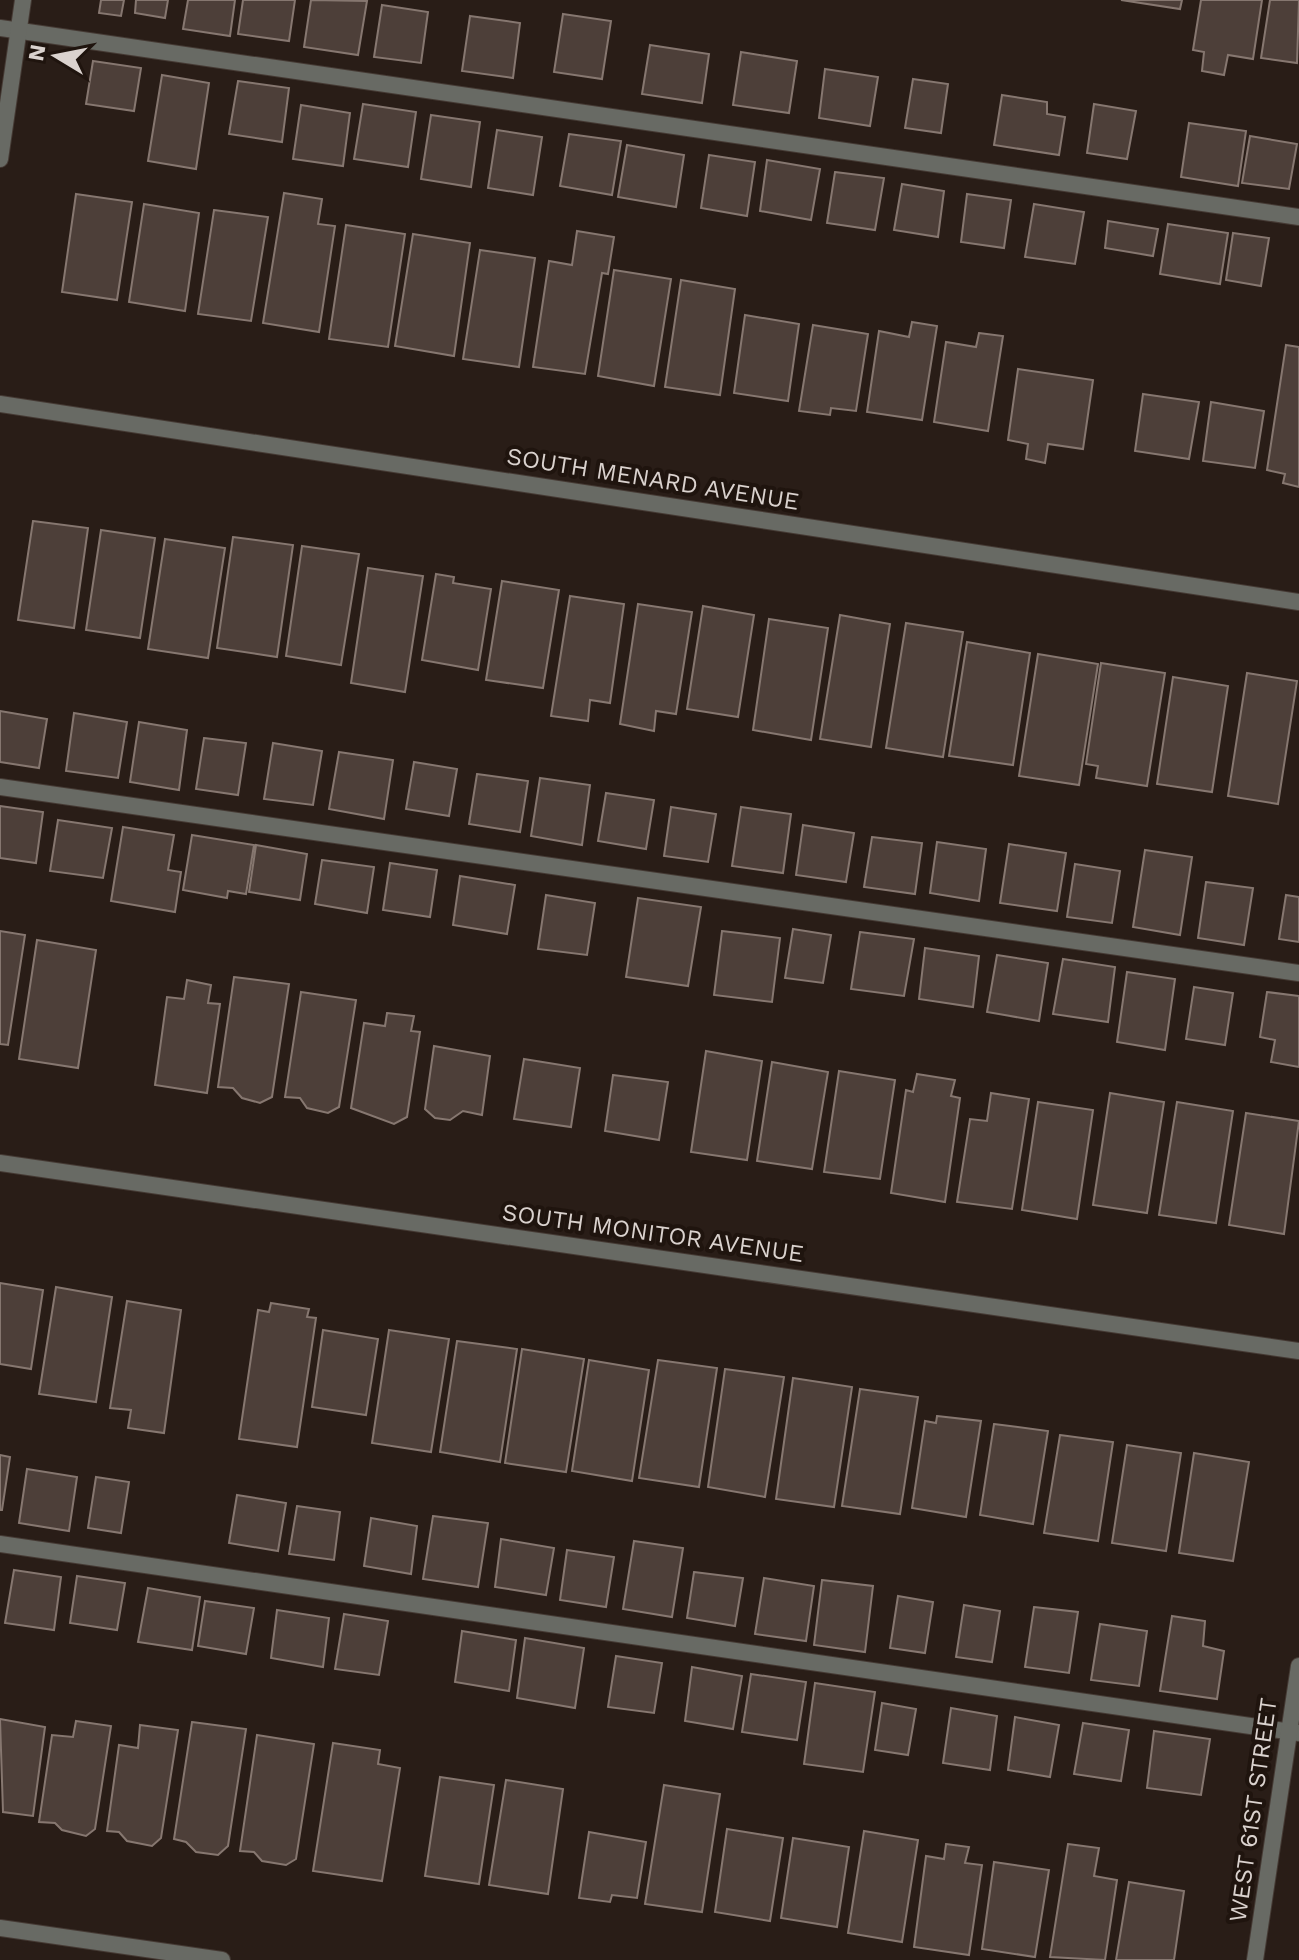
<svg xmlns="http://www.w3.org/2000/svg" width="1299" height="1960" font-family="'Work Sans',sans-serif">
<rect width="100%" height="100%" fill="#291d17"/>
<path fill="#4d3f39" stroke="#867770" stroke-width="2" d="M 101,0 L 124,0 L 121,16 L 99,13 Z
M 136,0 L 168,0 L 165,18 L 135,13 Z
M 188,0 L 235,0 L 230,36 L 183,29 Z
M 243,0 L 295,0 L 289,41 L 238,34 Z
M 311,0 L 367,1 L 358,55 L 304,47 Z
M 1121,0 L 1182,0 L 1180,9 Z
M 1201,0 L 1262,0 L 1253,59 L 1228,55 L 1224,75 L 1202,71 L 1204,52 L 1193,50 Z
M 1270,0 L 1299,0 L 1297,63 L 1261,58 Z
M 382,5 L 428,12 L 421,63 L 374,57 Z
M 563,14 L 611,21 L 602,79 L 554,72 Z
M 470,16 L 520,23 L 513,78 L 462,71 Z
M 650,45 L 709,54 L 702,103 L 642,94 Z
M 741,52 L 797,61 L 789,113 L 733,105 Z
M 93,61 L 141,68 L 134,111 L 86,104 Z
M 825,69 L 878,77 L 870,126 L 819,118 Z
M 162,75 L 209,83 L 196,169 L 148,161 Z
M 913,79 L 948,84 L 941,133 L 905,128 Z
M 238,81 L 289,88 L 282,142 L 229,134 Z
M 1002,95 L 1047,102 L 1047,114 L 1065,117 L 1059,155 L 994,145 Z
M 363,104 L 416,112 L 408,167 L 354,159 Z
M 1094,104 L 1136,111 L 1127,159 L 1087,153 Z
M 301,105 L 350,113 L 343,166 L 293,159 Z
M 431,115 L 480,122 L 471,187 L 421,179 Z
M 1189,123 L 1246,131 L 1238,186 L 1181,177 Z
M 497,130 L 542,137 L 533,195 L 488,188 Z
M 569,134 L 621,141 L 612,195 L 560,186 Z
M 1250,136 L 1297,144 L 1289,189 L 1242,183 Z
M 627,145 L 684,155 L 676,207 L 618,197 Z
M 709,155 L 755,162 L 747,216 L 701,208 Z
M 767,160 L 820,169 L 811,220 L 760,211 Z
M 835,172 L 884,178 L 875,230 L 827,223 Z
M 902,184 L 944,191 L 938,237 L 894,230 Z
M 284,193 L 322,199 L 318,224 L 335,226 L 319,332 L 263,323 Z
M 76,194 L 132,202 L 117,300 L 62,292 Z
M 967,194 L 1011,200 L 1004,248 L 961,242 Z
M 144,204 L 199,213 L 185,311 L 129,302 Z
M 1034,204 L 1084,212 L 1075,264 L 1025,257 Z
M 214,210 L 268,217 L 251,321 L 198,314 Z
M 1108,221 L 1158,229 L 1153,256 L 1105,248 Z
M 1168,224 L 1228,233 L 1220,284 L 1160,274 Z
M 346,225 L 405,234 L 388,347 L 329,339 Z
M 577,231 L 614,237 L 608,274 L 602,273 L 585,374 L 533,367 L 549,261 L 572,265 Z
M 1233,233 L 1269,238 L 1261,286 L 1226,280 Z
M 413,234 L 470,243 L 454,356 L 395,346 Z
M 480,250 L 535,258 L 519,367 L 463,359 Z
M 614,270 L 671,279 L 654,386 L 598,376 Z
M 681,280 L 735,289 L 720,395 L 665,387 Z
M 745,315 L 799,324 L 788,401 L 734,393 Z
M 912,322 L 937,326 L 922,420 L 867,412 L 879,331 L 909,337 Z
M 813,325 L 868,334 L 856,411 L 831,408 L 830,415 L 799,411 Z
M 979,333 L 1003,336 L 988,431 L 934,422 L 946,342 L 976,347 Z
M 1286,345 L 1299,347 L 1299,487 L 1283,483 L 1285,474 L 1267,470 Z
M 1018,369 L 1093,380 L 1083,449 L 1048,444 L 1045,463 L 1026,459 L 1028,444 L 1008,440 Z
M 1143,394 L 1199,402 L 1189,459 L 1135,451 Z
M 1211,402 L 1264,411 L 1255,468 L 1203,461 Z
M 33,521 L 88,528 L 74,628 L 18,620 Z
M 101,530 L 155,538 L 140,638 L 86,630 Z
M 233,537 L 293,545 L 277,657 L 217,648 Z
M 165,539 L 225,548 L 208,658 L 148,649 Z
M 302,546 L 359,554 L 341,665 L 286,656 Z
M 368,568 L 423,576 L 405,692 L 351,683 Z
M 436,574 L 454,577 L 453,583 L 491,589 L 478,670 L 422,660 Z
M 502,581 L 559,590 L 543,688 L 486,680 Z
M 570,596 L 624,604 L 610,703 L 590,700 L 588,721 L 551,716 Z
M 638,604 L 692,612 L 676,714 L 656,711 L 654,731 L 620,724 Z
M 703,606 L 754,615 L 738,717 L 687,709 Z
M 840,615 L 890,624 L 871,747 L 820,739 Z
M 769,619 L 828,628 L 811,740 L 753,730 Z
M 906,623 L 963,632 L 943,757 L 886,748 Z
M 967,642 L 1030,653 L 1013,765 L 949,756 Z
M 1038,654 L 1098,664 L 1079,785 L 1019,776 Z
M 1101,663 L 1165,673 L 1147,786 L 1096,778 L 1098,766 L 1086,764 Z
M 1247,673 L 1297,681 L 1278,804 L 1228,796 Z
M 1173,677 L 1228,686 L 1212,792 L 1157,784 Z
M 0,711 L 47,719 L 39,768 L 0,762 Z
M 74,713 L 127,722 L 118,778 L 66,771 Z
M 139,722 L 187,730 L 179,790 L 130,782 Z
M 204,738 L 246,743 L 238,795 L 196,789 Z
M 273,743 L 322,751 L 313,805 L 264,799 Z
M 339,752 L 393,760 L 384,819 L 329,809 Z
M 414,762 L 457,769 L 449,816 L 406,809 Z
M 477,774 L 528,781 L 520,832 L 469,824 Z
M 540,778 L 590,785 L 582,845 L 531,836 Z
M 606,793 L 654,800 L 646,849 L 598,841 Z
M 0,806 L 43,812 L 36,863 L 0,858 Z
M 671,807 L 716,814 L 708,862 L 664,856 Z
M 741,807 L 791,814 L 783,873 L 732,866 Z
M 58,820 L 112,828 L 103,878 L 50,871 Z
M 803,825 L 854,833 L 846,882 L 796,875 Z
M 123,827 L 174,835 L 168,870 L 181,872 L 175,912 L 111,901 Z
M 192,835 L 254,845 L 246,894 L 228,891 L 227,898 L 183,890 Z
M 872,837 L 922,843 L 915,894 L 864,887 Z
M 937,842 L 986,849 L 979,901 L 930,893 Z
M 1009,844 L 1066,853 L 1057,911 L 1000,903 Z
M 256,845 L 307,854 L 300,900 L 249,892 Z
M 1145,850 L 1192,857 L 1180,935 L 1133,927 Z
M 322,860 L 374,867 L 367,913 L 315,904 Z
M 390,863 L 437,870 L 430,917 L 383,910 Z
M 1075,864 L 1120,871 L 1112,923 L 1067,917 Z
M 460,876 L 515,885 L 507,934 L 453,925 Z
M 1206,882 L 1253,888 L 1244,945 L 1198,938 Z
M 546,895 L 595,903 L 587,955 L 538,949 Z
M 1286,895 L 1299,897 L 1299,942 L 1279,939 Z
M 638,898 L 701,907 L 688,986 L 626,977 Z
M 793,929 L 831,935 L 823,983 L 785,978 Z
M 0,931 L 25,935 L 8,1045 L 0,1044 Z
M 722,931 L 780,938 L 772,1002 L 714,995 Z
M 860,932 L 914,939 L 904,996 L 851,989 Z
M 37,940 L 96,950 L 78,1068 L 19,1059 Z
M 925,948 L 979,956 L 973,1007 L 919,999 Z
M 997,955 L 1048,963 L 1039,1021 L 987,1012 Z
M 1063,959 L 1115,967 L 1108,1022 L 1053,1014 Z
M 1127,972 L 1175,979 L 1165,1050 L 1117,1042 Z
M 234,977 L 289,984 L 272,1097 L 260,1103 L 242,1098 L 233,1088 L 218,1087 Z
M 187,980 L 211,985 L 208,1003 L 220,1004 L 207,1093 L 155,1085 L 167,997 L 184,999 Z
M 1194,987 L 1233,993 L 1225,1045 L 1186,1039 Z
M 301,992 L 356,1000 L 339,1107 L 328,1113 L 307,1108 L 300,1098 L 285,1097 Z
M 1267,992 L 1299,996 L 1299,1067 L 1271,1062 L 1275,1040 L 1260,1037 Z
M 387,1013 L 414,1016 L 411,1031 L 420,1032 L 407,1117 L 394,1124 L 351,1108 L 364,1023 L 385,1026 Z
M 434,1046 L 490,1056 L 482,1115 L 463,1111 L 450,1120 L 435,1118 L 425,1109 Z
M 706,1051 L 762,1061 L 747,1160 L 691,1152 Z
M 524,1059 L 580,1068 L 571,1127 L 514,1119 Z
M 772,1062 L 828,1072 L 812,1169 L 757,1161 Z
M 839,1071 L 895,1080 L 880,1179 L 824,1172 Z
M 917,1074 L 955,1080 L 951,1096 L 960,1098 L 945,1202 L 891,1193 L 906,1090 L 913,1092 Z
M 613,1075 L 668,1082 L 659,1140 L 605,1131 Z
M 991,1093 L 1029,1099 L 1012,1209 L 957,1202 L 970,1119 L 987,1121 Z
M 1110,1093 L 1164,1102 L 1147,1213 L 1093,1205 Z
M 1038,1102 L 1093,1110 L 1077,1219 L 1022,1210 Z
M 1177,1102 L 1233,1111 L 1216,1223 L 1159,1215 Z
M 1246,1113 L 1299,1121 L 1284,1234 L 1229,1225 Z
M 0,1283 L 43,1290 L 31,1369 L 0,1364 Z
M 56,1287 L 112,1297 L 96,1402 L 39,1394 Z
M 127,1301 L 181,1310 L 164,1433 L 128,1428 L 131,1410 L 110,1408 Z
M 271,1303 L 309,1309 L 307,1317 L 316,1318 L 297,1447 L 239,1439 L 258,1310 L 269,1312 Z
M 323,1330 L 378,1339 L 366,1415 L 312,1407 Z
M 389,1330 L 449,1339 L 431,1452 L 372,1443 Z
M 457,1341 L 517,1349 L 500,1462 L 440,1452 Z
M 522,1349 L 584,1359 L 566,1472 L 505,1463 Z
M 589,1360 L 649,1370 L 632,1481 L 572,1471 Z
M 658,1360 L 717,1368 L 699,1487 L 639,1478 Z
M 725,1369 L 784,1377 L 765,1497 L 708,1487 Z
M 793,1378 L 852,1387 L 834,1507 L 776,1499 Z
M 860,1389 L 918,1397 L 900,1514 L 842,1506 Z
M 937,1416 L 981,1421 L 966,1517 L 912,1508 L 925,1421 L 936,1423 Z
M 994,1424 L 1048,1431 L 1033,1524 L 980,1515 Z
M 1060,1435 L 1113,1442 L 1098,1541 L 1044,1533 Z
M 1127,1445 L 1181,1453 L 1166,1551 L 1112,1543 Z
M 1194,1453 L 1249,1462 L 1233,1561 L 1179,1553 Z
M 0,1455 L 10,1457 L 2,1510 L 0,1510 Z
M 27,1469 L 77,1477 L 69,1531 L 19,1523 Z
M 96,1477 L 129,1482 L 121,1533 L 88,1528 Z
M 237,1495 L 286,1503 L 278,1551 L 229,1543 Z
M 297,1506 L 340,1512 L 334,1560 L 289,1554 Z
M 433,1516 L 488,1523 L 478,1587 L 423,1579 Z
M 371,1518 L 417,1526 L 411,1574 L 364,1566 Z
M 501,1539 L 554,1548 L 546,1595 L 495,1587 Z
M 634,1541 L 683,1548 L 672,1617 L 623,1609 Z
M 567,1550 L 614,1557 L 606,1607 L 560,1600 Z
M 14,1570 L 61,1577 L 54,1630 L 5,1623 Z
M 694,1572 L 743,1578 L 735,1626 L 687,1618 Z
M 77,1576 L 125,1583 L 117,1630 L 70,1623 Z
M 764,1578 L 814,1586 L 806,1641 L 755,1634 Z
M 822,1580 L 873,1586 L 865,1652 L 814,1645 Z
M 148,1588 L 200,1597 L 192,1650 L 138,1642 Z
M 898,1596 L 933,1602 L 925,1653 L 890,1648 Z
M 205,1601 L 254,1608 L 246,1654 L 198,1646 Z
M 964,1605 L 1000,1611 L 992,1662 L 956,1657 Z
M 1034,1607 L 1078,1612 L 1069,1673 L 1025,1667 Z
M 277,1610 L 329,1618 L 323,1667 L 271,1658 Z
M 344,1614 L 388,1621 L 379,1675 L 335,1669 Z
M 1172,1616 L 1205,1621 L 1203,1646 L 1224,1651 L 1217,1699 L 1160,1691 Z
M 1100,1624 L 1147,1631 L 1139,1686 L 1091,1680 Z
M 462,1631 L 516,1640 L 509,1691 L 455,1682 Z
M 525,1638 L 584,1648 L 575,1708 L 517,1698 Z
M 616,1656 L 662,1663 L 654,1713 L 608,1707 Z
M 692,1667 L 742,1676 L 733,1729 L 685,1721 Z
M 751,1674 L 806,1682 L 797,1740 L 742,1732 Z
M 815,1683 L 875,1692 L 863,1772 L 804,1764 Z
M 882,1703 L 916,1709 L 908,1755 L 875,1750 Z
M 951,1708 L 997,1716 L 990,1770 L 943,1763 Z
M 1015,1717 L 1059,1725 L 1050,1777 L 1008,1770 Z
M 0,1719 L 45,1727 L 33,1816 L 3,1812 Z
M 76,1721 L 111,1726 L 95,1829 L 86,1836 L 62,1830 L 55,1823 L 39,1822 L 52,1735 L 73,1737 Z
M 192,1722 L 246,1729 L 228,1846 L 218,1855 L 196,1852 L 186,1842 L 174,1839 Z
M 1083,1723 L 1129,1730 L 1121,1781 L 1074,1774 Z
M 140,1725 L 178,1730 L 161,1838 L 152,1846 L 127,1841 L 119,1832 L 107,1831 L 119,1745 L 138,1748 Z
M 1154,1731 L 1210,1739 L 1201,1795 L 1147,1788 Z
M 257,1735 L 314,1744 L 296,1859 L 286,1865 L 262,1861 L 254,1852 L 240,1851 Z
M 333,1743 L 380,1750 L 378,1764 L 400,1768 L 382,1881 L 313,1871 Z
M 440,1777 L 494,1785 L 479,1884 L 425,1876 Z
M 506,1780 L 563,1789 L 548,1894 L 489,1885 Z
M 664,1785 L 720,1794 L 702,1912 L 645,1904 Z
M 727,1829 L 783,1838 L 770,1921 L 715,1912 Z
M 864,1831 L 918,1840 L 902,1942 L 848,1933 Z
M 589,1832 L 646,1842 L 637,1898 L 612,1895 L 610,1902 L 579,1898 Z
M 793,1838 L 849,1847 L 837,1927 L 781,1918 Z
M 946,1844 L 969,1847 L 965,1863 L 982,1865 L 969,1955 L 914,1947 L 926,1856 L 944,1859 Z
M 1068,1844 L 1099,1848 L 1094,1876 L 1117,1880 L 1105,1960 L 1050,1957 Z
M 994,1862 L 1049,1870 L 1035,1957 L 982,1949 Z
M 1129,1882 L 1184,1891 L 1174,1960 L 1116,1960 Z"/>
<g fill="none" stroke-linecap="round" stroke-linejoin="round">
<defs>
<path id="service" d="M 0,28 L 1299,217
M 0,787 L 1299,973
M 0,1544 L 1299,1733"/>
<path id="minor" d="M 0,159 L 23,0
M 0,404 L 1299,602
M 0,1163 L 1299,1351
M 0,1928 L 222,1960
M 1255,1960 L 1299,1666"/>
</defs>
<use href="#service" stroke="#453a34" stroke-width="18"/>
<use href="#minor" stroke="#453a34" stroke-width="18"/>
<use href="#service" stroke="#686a64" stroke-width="16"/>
<use href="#minor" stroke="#686a64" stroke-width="16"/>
</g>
<g text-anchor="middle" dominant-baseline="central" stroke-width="8" stroke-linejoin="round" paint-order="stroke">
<g font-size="24" fill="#dad2ce" stroke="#1f140e">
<text transform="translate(653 479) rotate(9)">SOUTH MENARD AVENUE</text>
<text transform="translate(653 1233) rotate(8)">SOUTH MONITOR AVENUE</text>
<text transform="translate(1253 1810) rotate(-82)">WEST 61ST STREET</text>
</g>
</g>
<g transform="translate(56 56) rotate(280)" stroke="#1f140e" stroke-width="6" paint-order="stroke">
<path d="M0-6L14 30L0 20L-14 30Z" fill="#dad2ce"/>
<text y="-12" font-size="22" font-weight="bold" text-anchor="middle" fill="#dad2ce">N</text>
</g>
</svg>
